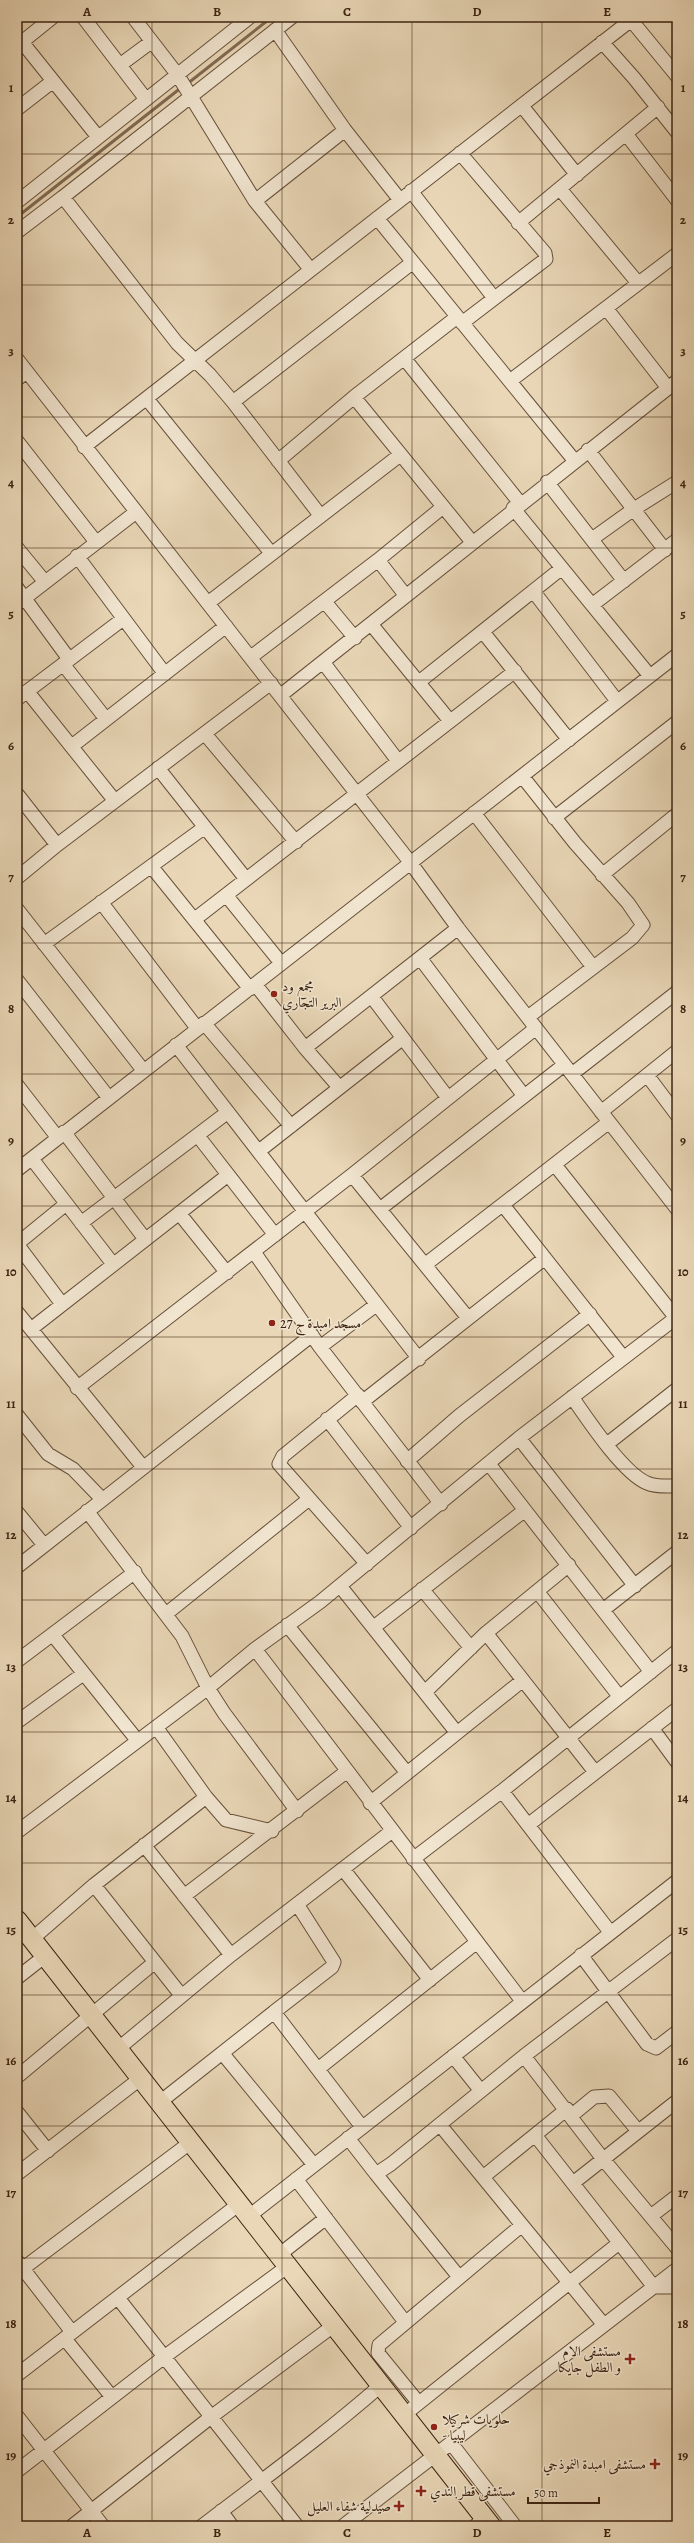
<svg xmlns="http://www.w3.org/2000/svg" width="694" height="2543" font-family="Alegreya,Amiri,serif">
<rect width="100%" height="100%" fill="#e9d7b7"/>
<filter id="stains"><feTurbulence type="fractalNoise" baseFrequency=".005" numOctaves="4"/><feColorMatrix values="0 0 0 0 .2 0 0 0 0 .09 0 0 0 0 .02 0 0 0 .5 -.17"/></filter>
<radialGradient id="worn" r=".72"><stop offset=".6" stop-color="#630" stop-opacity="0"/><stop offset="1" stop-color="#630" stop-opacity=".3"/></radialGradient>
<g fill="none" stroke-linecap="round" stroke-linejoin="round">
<path stroke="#806a53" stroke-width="3" d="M 187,84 L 272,17
M 17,217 L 182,87"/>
<defs>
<path id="minor" d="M 83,17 L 145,98
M 133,17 L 177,74 L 255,201 L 311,270
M 631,20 L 677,76
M 275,30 L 345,130 L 400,200
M 22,42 L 98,137
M 602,42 L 634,78 L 677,132
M 17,46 L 53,17
M 120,65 L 151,42
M 522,106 L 577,175
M 17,109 L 53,81
M 626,134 L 677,200
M 460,153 L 545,253 L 546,259 L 462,323
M 560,189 L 638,283
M 411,191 L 494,298
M 63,197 L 292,17
M 255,201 L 345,130
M 17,202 L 250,17
M 377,218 L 574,460
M 518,223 L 658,107
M 17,232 L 63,197 L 177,343 L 210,375 L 233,402 L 320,515
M 606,308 L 668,388
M 404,358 L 520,503
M 17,359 L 410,862 L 458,928 L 677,1209
M 17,379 L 27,372
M 510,381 L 677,254
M 354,397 L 472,542
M 147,399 L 271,553
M 233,402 L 413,262
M 17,441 L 96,542
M 84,447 L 635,17
M 588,450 L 665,550
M 278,461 L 354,397 L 457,317
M 547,482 L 624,581
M 513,508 L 650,676
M 592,539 L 634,509 L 677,482
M 17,548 L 45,582
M 77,556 L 165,674
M 378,560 L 406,596
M 17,588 L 69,659
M 534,592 L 617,701
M 325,602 L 355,638
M 208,603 L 400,455
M 17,604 L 136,512
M 592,605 L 677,540
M 371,624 L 450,721
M 483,632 L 569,740
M 251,657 L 378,560 L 443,507
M 323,662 L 398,761
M 63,664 L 106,719
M 419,682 L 562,568
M 27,691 L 115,801
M 281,695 L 677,381
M 17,699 L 123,619
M 205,734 L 296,842
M 72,746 L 226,626
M 158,768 L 246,879
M 522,776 L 575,843 L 628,903 L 643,925 L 632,938 L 528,1017
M 17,794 L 57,845
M 474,813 L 593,967
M 554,818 L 677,722
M 151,866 L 250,989
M 602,875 L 677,814
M 17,878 L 57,845 L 271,683
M 226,895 L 281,963
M 101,902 L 197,1028
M 17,909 L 143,1070
M 195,919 L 515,671
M 44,944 L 205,827
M 420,958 L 524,1096
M 17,980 L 109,1098
M 255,984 L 305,1048 L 458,928
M 372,997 L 448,1098
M 204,1023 L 291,1126
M 176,1045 L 419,1359
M 305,1048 L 339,1087
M 572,1074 L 677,992
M 647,1075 L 677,1115
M 17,1085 L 58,1138
M 601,1112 L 677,1051
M 64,1132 L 145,1239
M 198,1136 L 275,1235
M 259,1151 L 403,1038
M 32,1159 L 113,1264
M 555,1165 L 676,1318
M 17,1170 L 677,655
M 352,1175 L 468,1318
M 503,1205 L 623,1357
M 380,1209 L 564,1065
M 179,1213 L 227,1273
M 81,1223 L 228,1112
M 17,1244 L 62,1304
M 17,1244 L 66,1204
M 254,1252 L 320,1347 L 441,1504
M 426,1264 L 609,1122
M 17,1312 L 143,1467
M 31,1329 L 228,1175
M 320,1347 L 376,1305
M 77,1388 L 352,1175 L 536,1028
M 358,1395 L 283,1456 L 279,1464 L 367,1564
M 572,1397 C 588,1420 623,1473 647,1483 C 655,1487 666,1486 675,1486 L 677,1484
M 362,1402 L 545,1258
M 17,1415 L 48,1454 L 73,1469 L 102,1499
M 327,1419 L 411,1528
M 519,1438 L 635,1586
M 607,1444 L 677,1389
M 407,1461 L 459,1416 L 590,1314
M 489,1464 L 651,1672
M 87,1511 L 182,1636 L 208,1688 L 224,1713 L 297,1811
M 17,1512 L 44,1545
M 17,1567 L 312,1335
M 340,1586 L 457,1733 L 370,1803
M 422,1589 L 471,1648
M 537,1591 L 619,1696
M 603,1610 L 677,1552
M 166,1614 L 309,1499
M 287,1625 L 407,1773
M 374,1627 L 525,1510
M 486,1633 L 595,1772
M 53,1635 L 137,1740
M 255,1649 L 522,2001
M 17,1661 L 135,1572
M 425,1692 L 486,1633 L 569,1565
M 17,1722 L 83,1674
M 156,1727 L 206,1797
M 652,1728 L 677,1762
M 457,1733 L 523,1680
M 502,1791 L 610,1932
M 528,1825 L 677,1709
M 17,1832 L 208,1688 L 255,1649 L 320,1602 L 519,1438 L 677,1317
M 144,1845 L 231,1955
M 413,1859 L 502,1791 L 677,1651
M 343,1869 L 430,1980
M 94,1885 L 181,1995
M 184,1896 L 346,1772
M 297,1904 L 334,1962 L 332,1967 L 274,2012 L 362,2127
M 32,1939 L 94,1885 L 206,1797 L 226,1820 L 272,1831
M 581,1955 L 647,2044 L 656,2048 L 677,2032
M 17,1978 L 45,1956
M 119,2048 L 231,1955 L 392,1831
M 223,2054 L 314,2165
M 453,2056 L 481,2091
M 524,2056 L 603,2159 L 677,2248
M 318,2069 L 477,1942
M 17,2077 L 155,1962
M 160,2102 L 274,2012
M 17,2112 L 48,2151
M 571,2116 L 594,2097 L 609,2096 L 638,2131
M 440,2125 L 604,2325
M 535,2135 L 654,2287 L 677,2287
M 348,2138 L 376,2174 L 391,2164 L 524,2056 L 677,1939
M 17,2174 L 141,2078
M 376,2174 L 459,2277
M 483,2177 L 567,2109
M 296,2179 L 405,2322
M 573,2183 L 677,2101
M 651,2216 L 677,2196
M 248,2217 L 677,1881
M 279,2255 L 326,2218
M 17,2261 L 72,2332
M 17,2273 L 191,2142
M 118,2298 L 297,2526
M 65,2339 L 112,2397
M 17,2375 L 239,2204
M 418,2402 L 378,2353 L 379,2345 L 522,2225
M 404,2415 L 619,2243
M 17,2416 L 103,2526
M 451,2443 L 515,2526
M 17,2471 L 164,2357 L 288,2266
M 221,2511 L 232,2526
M 72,2526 L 211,2417 L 333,2326
M 202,2526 C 262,2480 323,2436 380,2386
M 343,2526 L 677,2269
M 475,2526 L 485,2518"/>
<path id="highway" d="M 17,1920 L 491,2526"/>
</defs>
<use href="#minor" stroke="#67503a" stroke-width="15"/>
<use href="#highway" stroke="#3c2311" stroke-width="21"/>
<use href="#minor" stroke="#f1e5d0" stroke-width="13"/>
<use href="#highway" stroke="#e9d7b7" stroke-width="19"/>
</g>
<path fill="none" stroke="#3c2311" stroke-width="1" stroke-opacity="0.55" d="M 152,17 L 152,2526M 282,17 L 282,2526M 412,17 L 412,2526M 542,17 L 542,2526M 17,154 L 677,154M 17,285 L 677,285M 17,417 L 677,417M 17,548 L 677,548M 17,680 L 677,680M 17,811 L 677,811M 17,943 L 677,943M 17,1074 L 677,1074M 17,1206 L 677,1206M 17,1337 L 677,1337M 17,1469 L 677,1469M 17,1600 L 677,1600M 17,1732 L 677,1732M 17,1863 L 677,1863M 17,1995 L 677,1995M 17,2126 L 677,2126M 17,2258 L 677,2258M 17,2389 L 677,2389"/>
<g fill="#8f2418" stroke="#f1e5d0" stroke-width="1.5">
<circle cx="274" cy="994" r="4"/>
<circle cx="272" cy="1323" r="4"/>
<path d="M628 2353h4v4h4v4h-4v4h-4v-4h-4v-4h4z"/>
<circle cx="434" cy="2427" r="4"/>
<path d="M653 2458h4v4h4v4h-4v4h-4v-4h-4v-4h4z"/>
<path d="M419 2485h4v4h4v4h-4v4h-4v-4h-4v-4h4z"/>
<path d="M397 2500h4v4h4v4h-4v4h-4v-4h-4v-4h4z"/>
</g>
<g text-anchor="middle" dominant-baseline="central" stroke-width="3" stroke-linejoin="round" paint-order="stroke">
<g font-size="14" fill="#3c2311" stroke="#f1e5d0" text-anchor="start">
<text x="282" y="986">مجمع ود<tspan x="282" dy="16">البرير التجاري</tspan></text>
<text x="280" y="1323">مسجد امبدة ح 27</text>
<text x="621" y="2351" text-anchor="end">مستشفى الام<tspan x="621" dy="16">و الطفل جايكا</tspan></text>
<text x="442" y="2419">حلويات شركيلا<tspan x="442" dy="16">- ليبيا</tspan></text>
<text x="646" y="2464" text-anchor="end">مستشفى امبدة النموذجي</text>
<text x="430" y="2491">مستشفى قطر الندي</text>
<text x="391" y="2506" text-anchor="end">صيدلية شفاء العليل</text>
</g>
</g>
<rect width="694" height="2543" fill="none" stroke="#e9d7b7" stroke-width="44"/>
<path d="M528 2497v6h71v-6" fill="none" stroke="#3c2311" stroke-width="2"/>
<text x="534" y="2497" font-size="12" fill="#3c2311" stroke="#f1e5d0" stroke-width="3" paint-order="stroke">50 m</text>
<rect x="22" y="22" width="650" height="2499" fill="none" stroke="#3c2311" stroke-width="1.5"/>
<g font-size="13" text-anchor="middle" font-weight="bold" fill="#3c2311">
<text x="87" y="16">A</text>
<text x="217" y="16">B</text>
<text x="347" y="16">C</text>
<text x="477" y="16">D</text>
<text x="607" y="16">E</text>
<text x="11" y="92">1</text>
<text x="683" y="92">1</text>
<text x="11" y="224">2</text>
<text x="683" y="224">2</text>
<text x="11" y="355">3</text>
<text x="683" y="355">3</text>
<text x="11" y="487">4</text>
<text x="683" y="487">4</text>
<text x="11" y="618">5</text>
<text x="683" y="618">5</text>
<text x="11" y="750">6</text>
<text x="683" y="750">6</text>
<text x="11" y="881">7</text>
<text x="683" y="881">7</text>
<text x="11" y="1013">8</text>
<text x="683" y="1013">8</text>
<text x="11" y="1145">9</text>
<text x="683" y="1145">9</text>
<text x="11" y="1276">10</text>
<text x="683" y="1276">10</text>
<text x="11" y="1408">11</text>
<text x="683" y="1408">11</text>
<text x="11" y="1539">12</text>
<text x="683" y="1539">12</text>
<text x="11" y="1671">13</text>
<text x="683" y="1671">13</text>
<text x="11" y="1802">14</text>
<text x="683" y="1802">14</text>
<text x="11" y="1934">15</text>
<text x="683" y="1934">15</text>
<text x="11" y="2065">16</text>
<text x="683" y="2065">16</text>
<text x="11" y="2197">17</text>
<text x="683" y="2197">17</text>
<text x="11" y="2328">18</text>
<text x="683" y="2328">18</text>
<text x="11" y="2460">19</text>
<text x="683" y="2460">19</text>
<text x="87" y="2537">A</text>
<text x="217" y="2537">B</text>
<text x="347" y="2537">C</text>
<text x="477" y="2537">D</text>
<text x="607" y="2537">E</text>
</g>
<rect width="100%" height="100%" filter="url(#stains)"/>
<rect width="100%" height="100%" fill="url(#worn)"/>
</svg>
